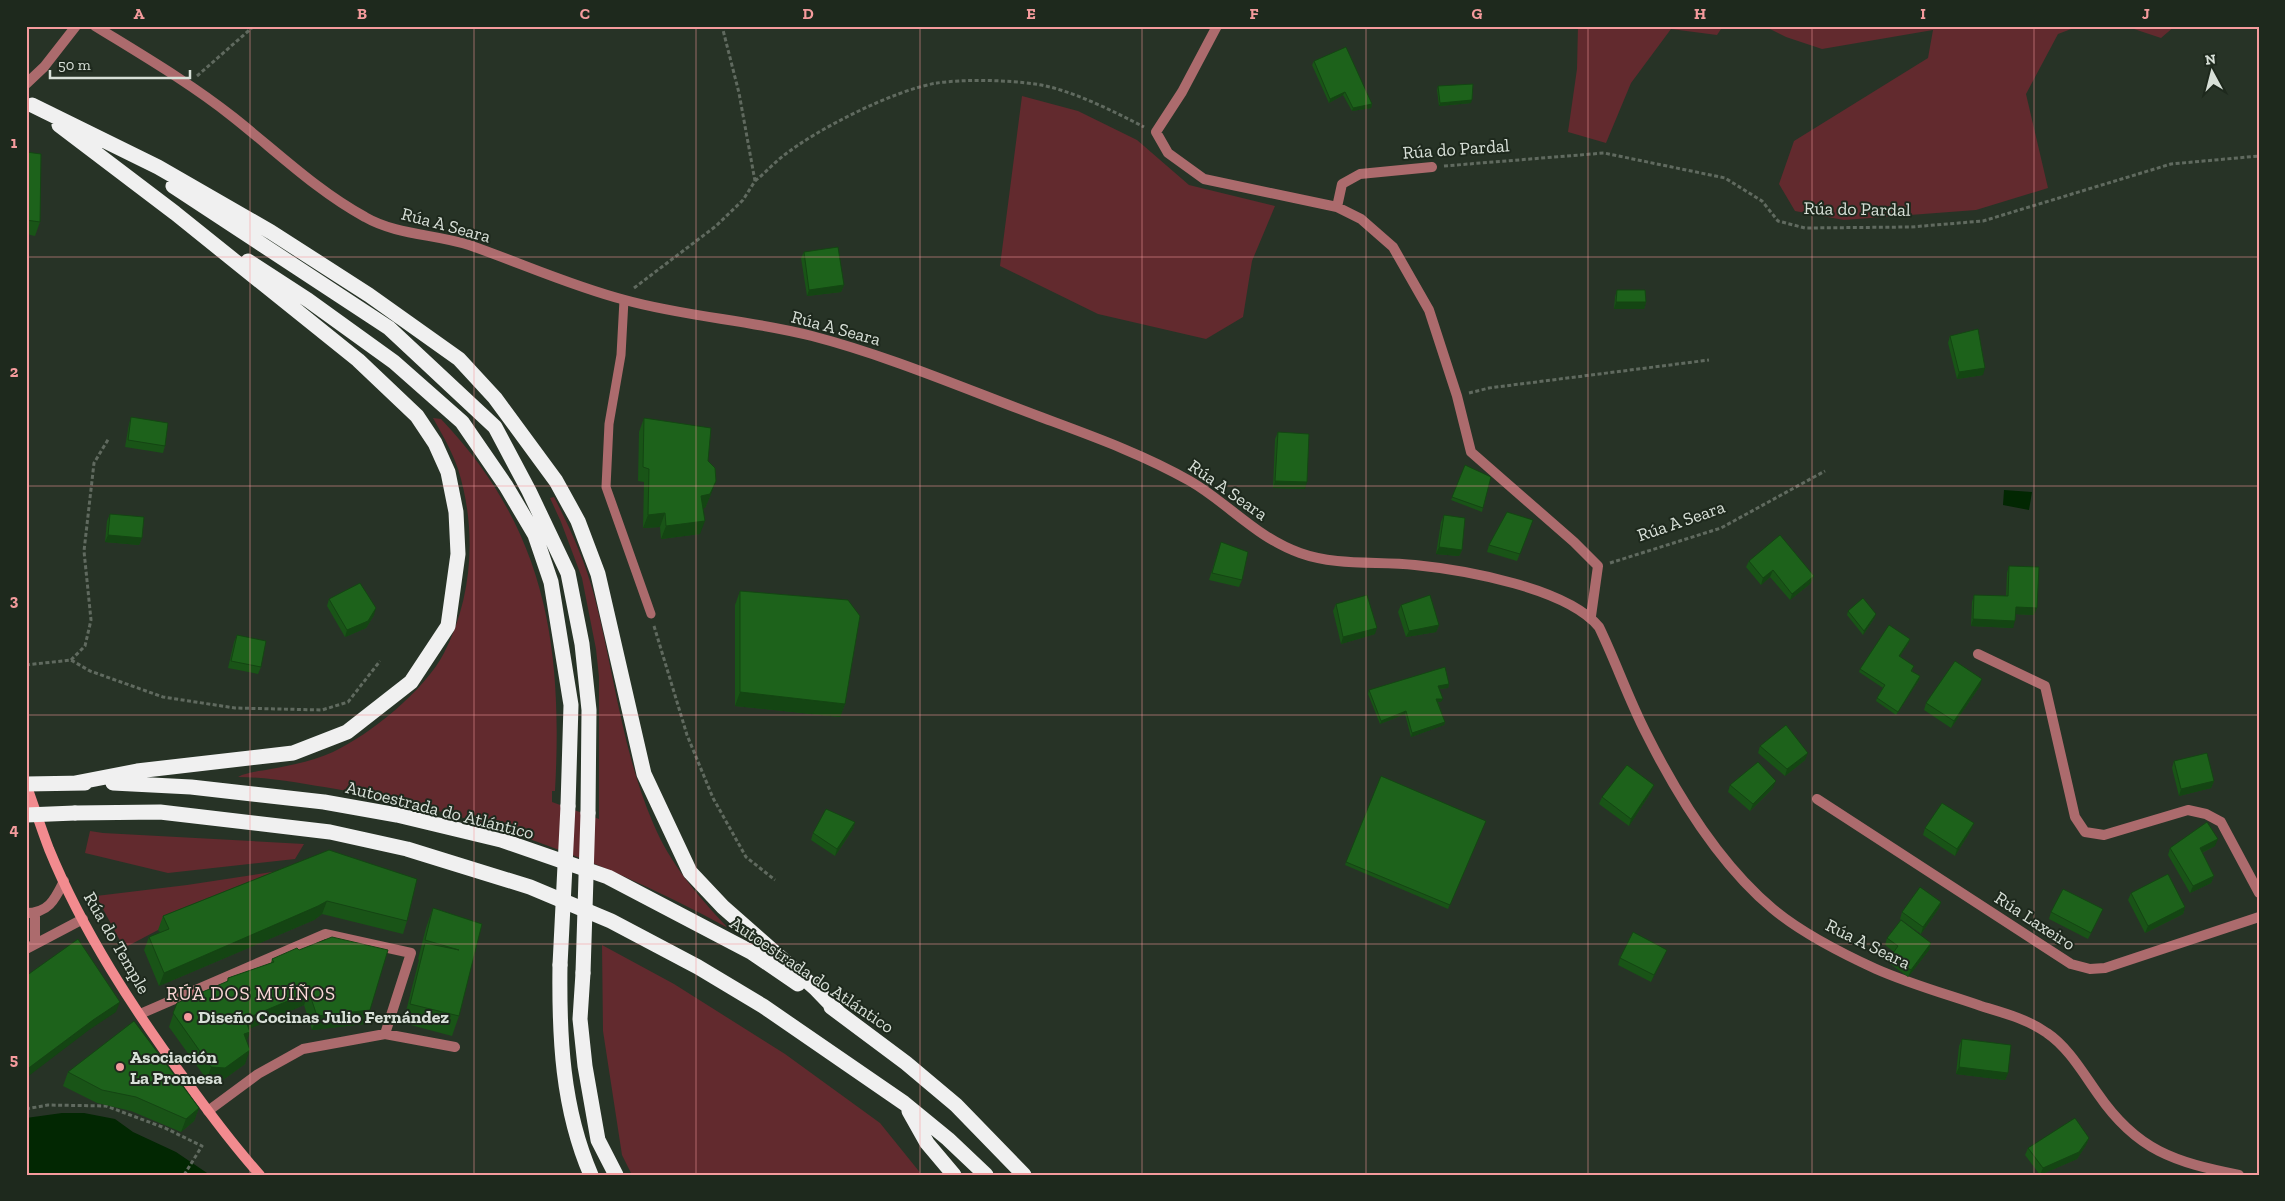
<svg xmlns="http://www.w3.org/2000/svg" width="2285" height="1201" font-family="'Zilla Slab',serif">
<rect width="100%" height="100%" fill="#273326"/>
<path fill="#622a2e" d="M 1578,26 L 1723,26 L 1717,35 L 1671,29 L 1631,83 L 1606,143 L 1568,132 L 1577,69 Z
M 1764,26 L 2079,26 L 2058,34 L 2026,94 L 2048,188 L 1976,210 L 1844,220 L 1795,211 L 1779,184 L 1794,141 L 1928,58 L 1933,30 L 1822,49 L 1786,37 Z
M 2125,26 L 2175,26 L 2161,38 Z
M 1022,96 L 1078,111 L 1137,140 L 1189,185 L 1275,206 L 1252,261 L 1243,317 L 1206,339 L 1098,314 L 1000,266 Z
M 433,418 L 441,419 C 546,529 563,645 555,791 L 552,791 L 552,802 L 599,819 L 599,677 L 596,649 L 582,578 L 561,522 L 550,498 L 554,497 C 570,528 585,561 594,595 C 614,671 622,751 653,823 C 670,864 698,896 728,928 C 606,861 473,812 336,789 C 304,784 271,777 238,777 C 247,772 261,771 271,769 C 292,765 313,761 333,752 C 371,734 425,690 444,653 C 473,597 477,529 458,469 C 452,451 442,434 433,418 Z
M 90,831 L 103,833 L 304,844 L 295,859 L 168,873 L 85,853 Z
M 324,864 L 158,930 L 124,948 L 96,896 L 187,885 Z
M 602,945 L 674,984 L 785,1054 L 880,1123 L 922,1175 L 632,1175 L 622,1155 L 603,1031 Z"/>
<path fill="#022702" d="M 2004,490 L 2032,492 L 2029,510 L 2003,505 Z
M 62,1113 L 84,1113 L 115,1119 L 133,1132 L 176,1152 L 210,1175 L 26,1175 L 26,1118 Z"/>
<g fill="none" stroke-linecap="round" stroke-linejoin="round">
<path stroke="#606a5f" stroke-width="3" stroke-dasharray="4 2.5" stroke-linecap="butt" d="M 197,76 L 254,26
M 1444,166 L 1604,153 L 1725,178 L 1762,201 L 1778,221 L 1805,228 L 1911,227 L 1983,221 L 2171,164 L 2259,156
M 755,181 C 765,173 774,163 783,156 C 817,129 894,90 937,83 C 964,79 1008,80 1035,84 C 1070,89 1113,111 1144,127
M 634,288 L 716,226 L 743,200 L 755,181 L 739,93 L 722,26
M 1469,393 L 1489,388 L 1709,360
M 1610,563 L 1721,528 L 1825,471
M 654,626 L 687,735 L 713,798 L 746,857 L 775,880
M 71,660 L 85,646 L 91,620 L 84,551 L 94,463 L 109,438
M 26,665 L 71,660 L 90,671 L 163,697 L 235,708 L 322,710 L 348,702 L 380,661
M 26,1109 L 48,1105 L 106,1106 L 165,1128 L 202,1146 L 184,1175"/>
<path stroke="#ac6b6d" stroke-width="9" d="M 624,300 L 621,355 L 609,424 L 606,487 L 651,614"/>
<path stroke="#ac6b6d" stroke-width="10" d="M 95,26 C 142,55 190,83 233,117 C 276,151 317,191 365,217 C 396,235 435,234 469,245 C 521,263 571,286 625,300 C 686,317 750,320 812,336 C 889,356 963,388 1038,416 C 1089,435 1143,454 1190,481 C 1228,503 1257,538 1300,553 C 1336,566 1377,561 1415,565 C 1465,570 1567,588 1599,627 C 1616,662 1628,698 1646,733 C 1677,795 1719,864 1773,909 C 1803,934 1841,953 1876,969 C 1910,984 1946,994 1981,1006 C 2004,1013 2027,1019 2047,1033 C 2068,1047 2083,1073 2098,1094 C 2137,1151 2175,1162 2239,1175
M 1217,26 L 1182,92 L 1156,132 L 1168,153 L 1204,179 L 1337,207 L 1361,219 L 1393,247 L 1429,310 L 1457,396 L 1471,452 L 1574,542 L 1598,566 L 1591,616
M 26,84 L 44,67 L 76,26
M 1337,207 L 1342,184 L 1360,174 L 1432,167
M 1978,654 L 2045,686 L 2075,817 L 2085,832 L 2104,835 L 2188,810 L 2206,814 L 2221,822 L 2259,893
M 1817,799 L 2071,964 L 2090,969 L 2105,968 L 2259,917
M 26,913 C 49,913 55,899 64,881
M 35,913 L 35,943
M 26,949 L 83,919
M 140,1014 L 325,934 L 411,953 L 385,1034 L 303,1049 L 258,1074 L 208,1111
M 385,1034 L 455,1047"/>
<path stroke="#f28b8f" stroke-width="10" d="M 26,784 C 34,806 41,828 49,849 C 83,932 134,1010 187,1082 C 210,1114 234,1146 260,1175"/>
<path stroke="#f0f0f0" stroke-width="15" d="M 32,105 L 158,167 L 271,232 L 369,295 L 459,359 L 495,398 L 556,481 L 578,521 L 598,574 L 644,774 L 690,872 L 723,907 L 815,988 L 839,1013
M 59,125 L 175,213 L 358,360 L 417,416 L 435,443 L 448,472 L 456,512 L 458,554 L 448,626 L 411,682 L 347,732 L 293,753 L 137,771 L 75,783
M 173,186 L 389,328 L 495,427 L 529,491 L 568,573 L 582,644 L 589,710 L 588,813
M 248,261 L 308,300 L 394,362 L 462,422 L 506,486 L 535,535 L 551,582 L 571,705 L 568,806
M 113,783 L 191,787 L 324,802 L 397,815 L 501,840 L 608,877 L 751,952 L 798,984
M 26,784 L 85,783
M 75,813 L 160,812 L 330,832 L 407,849 L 530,887 L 611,921 L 698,967 L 763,1006 L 904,1103 L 948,1139 L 986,1175
M 560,965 C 559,1036 562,1108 591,1175
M 583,973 L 580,1019 L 585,1066 L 598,1140 L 616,1175
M 831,1007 L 906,1063 L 956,1105 L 1024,1175
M 909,1111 L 927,1143 L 954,1175"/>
<path stroke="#f0f0f0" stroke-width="15" d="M 26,815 L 75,813
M 560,965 L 568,806
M 583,973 L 588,813"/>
</g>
<path fill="#195417" d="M 1314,61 L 1372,104 L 1371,108 L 1352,111 L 1343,95 L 1329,103 L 1312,65 Z
M 1438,86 L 1471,103 L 1439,106 L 1437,90 Z
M 26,152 L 40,222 L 35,236 L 26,234 Z
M 804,252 L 844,285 L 841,292 L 807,296 L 801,258 Z
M 1617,290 L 1646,302 L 1644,309 L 1614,309 L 1615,297 Z
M 1950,336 L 1983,375 L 1957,379 L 1948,343 Z
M 131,417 L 165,446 L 163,453 L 125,447 L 129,424 Z
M 644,418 L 708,461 L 711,494 L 705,508 L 703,508 L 700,534 L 661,539 L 660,527 L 643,528 L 644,482 L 638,481 L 639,432 Z
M 1278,432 L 1305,489 L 1273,488 L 1275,439 Z
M 1465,465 L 1483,508 L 1482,512 L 1451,500 Z
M 110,514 L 142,538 L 139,545 L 105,542 L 107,521 Z
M 1444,515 L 1462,550 L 1459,556 L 1436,554 L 1441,522 Z
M 1533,520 L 1517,561 L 1487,552 L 1489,545 Z
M 1221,542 L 1242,580 L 1239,587 L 1209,580 Z
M 1749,561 L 1811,583 L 1790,600 L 1770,577 L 1761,585 L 1746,567 Z
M 2009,566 L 2034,615 L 2015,614 L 2013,628 L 1971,626 L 1972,602 L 1974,595 L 2006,596 L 2007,573 Z
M 740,591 L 845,704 L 840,717 L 735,706 L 735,605 Z
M 329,599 L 374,615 L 366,628 L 345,637 L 327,606 Z
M 1336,604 L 1375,634 L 1341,644 L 1333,611 Z
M 1401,605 L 1439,625 L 1436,632 L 1406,637 L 1398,612 Z
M 1848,611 L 1875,617 L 1863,635 L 1847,615 Z
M 237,635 L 261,667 L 258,674 L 228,668 L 234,642 Z
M 1910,639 L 1909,642 L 1900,656 L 1913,669 L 1912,671 L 1920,676 L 1919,680 L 1896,715 L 1876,701 L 1877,698 L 1883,688 L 1859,672 L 1860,669 Z
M 1449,684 L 1448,688 L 1439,689 L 1441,702 L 1438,702 L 1445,722 L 1444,725 L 1411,737 L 1405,714 L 1380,724 L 1368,694 L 1369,690 Z
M 1980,686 L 1951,728 L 1924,710 L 1926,703 Z
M 1760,746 L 1805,760 L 1785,776 L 1758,753 Z
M 2174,761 L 2214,781 L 2211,788 L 2179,796 L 2172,768 Z
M 1654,785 L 1651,792 L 1629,826 L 1599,804 L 1602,797 Z
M 1730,785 L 1773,788 L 1750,811 L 1728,792 Z
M 1486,821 L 1448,909 L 1345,865 L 1346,862 Z
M 855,822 L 853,829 L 835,856 L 811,840 L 813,833 Z
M 1974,823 L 1971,830 L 1955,856 L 1923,835 L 1925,828 Z
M 2215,846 L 2202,853 L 2214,876 L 2211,883 L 2190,893 L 2168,855 L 2170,848 Z
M 329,850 L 407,921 L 403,934 L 322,914 L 314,920 L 159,986 L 144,950 L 149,937 L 160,932 L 158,930 L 163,916 Z
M 2131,893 L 2185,907 L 2183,914 L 2145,933 L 2128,900 Z
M 1941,902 L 1939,908 L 1921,934 L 1900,919 L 1902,912 Z
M 433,908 L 482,924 L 459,1016 L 452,1036 L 403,1023 L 419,960 L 418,959 L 426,928 Z
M 2051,912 L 2100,916 L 2088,939 L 2049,919 Z
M 1887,938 L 1931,943 L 1929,950 L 1908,977 L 1889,963 L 1891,956 L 1894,952 L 1885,945 Z
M 299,950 L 365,1024 L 312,1030 L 304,1005 L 248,1029 L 245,1064 L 220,1082 L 207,1080 L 169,1027 L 177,1003 L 227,982 L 228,978 L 271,963 L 272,959 Z
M 1664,957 L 1651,982 L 1618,965 L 1620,958 Z
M 1962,1039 L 2008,1073 L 2005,1080 L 1956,1074 L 1959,1046 Z
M 68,1072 L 199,1108 L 194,1121 L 181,1132 L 131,1111 L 97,1103 L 63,1086 Z
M 2089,1138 L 2086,1145 L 2077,1159 L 2040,1175 L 2025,1155 L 2028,1148 Z"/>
<path fill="#144513" d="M 1345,92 L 1343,95 L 1329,103 L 1330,99 Z
M 1472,100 L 1471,103 L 1439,106 L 1440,103 Z
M 1372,104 L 1371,108 L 1352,111 L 1353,108 Z
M 844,285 L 841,292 L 807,296 L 809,290 Z
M 1616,302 L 1646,302 L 1644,309 L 1614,309 Z
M 1985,368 L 1983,375 L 1957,379 L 1959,372 Z
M 716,481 L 711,494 L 705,508 L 696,510 L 701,496 Z
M 1275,481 L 1307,482 L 1305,489 L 1273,488 Z
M 665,513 L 660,527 L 643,528 L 648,515 Z
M 705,521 L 700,534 L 661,539 L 666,526 Z
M 108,535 L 142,538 L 139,545 L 105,542 Z
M 1439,547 L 1462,550 L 1459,556 L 1436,554 Z
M 1773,570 L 1770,577 L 1761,585 L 1763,578 Z
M 1814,576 L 1811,583 L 1790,600 L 1792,594 Z
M 2016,607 L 2037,608 L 2034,615 L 2013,614 Z
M 376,608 L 374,615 L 366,628 L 345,637 L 347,630 Z
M 1876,614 L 1875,617 L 1863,635 L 1864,631 Z
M 1973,619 L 2015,621 L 2013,628 L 1971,626 Z
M 1439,625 L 1436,632 L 1406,637 L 1409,631 Z
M 1377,628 L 1375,634 L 1341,644 L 1343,637 Z
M 1910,639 L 1909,642 L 1898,659 L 1899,656 Z
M 1920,676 L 1919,680 L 1896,715 L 1898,712 Z
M 1982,679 L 1980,686 L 1951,728 L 1954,721 Z
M 1449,684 L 1448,688 L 1437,689 L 1438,686 Z
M 740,692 L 845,704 L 840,717 L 735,706 Z
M 1436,699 L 1443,699 L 1441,702 L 1435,702 Z
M 1406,711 L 1405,714 L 1380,724 L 1381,721 Z
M 1445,722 L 1444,725 L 1411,737 L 1412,733 Z
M 1808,753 L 1805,760 L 1785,776 L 1787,769 Z
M 1776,781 L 1773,788 L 1750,811 L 1753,804 Z
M 2214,781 L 2211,788 L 2179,796 L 2181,789 Z
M 1654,785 L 1651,792 L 1629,826 L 1631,819 Z
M 855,822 L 853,829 L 835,856 L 837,849 Z
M 1974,823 L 1971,830 L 1955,856 L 1957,849 Z
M 2218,839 L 2215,846 L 2197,855 L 2200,848 Z
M 2214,876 L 2211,883 L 2190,893 L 2193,886 Z
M 327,901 L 322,914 L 314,920 L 159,986 L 164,973 Z
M 1941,902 L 1939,908 L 1921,934 L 1923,927 Z
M 2185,907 L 2183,914 L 2145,933 L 2148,926 Z
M 1931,943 L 1929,950 L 1908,977 L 1911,970 Z
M 1667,950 L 1664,957 L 1651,982 L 1654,975 Z
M 309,992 L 304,1005 L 240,1033 L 245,1019 Z
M 120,1002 L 116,1012 L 89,1030 L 26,1078 L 26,1070 L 93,1020 Z
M 370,1010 L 365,1024 L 312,1030 L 317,1016 Z
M 250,1032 L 245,1046 L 244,1034 Z
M 250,1050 L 245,1064 L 220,1082 L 207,1080 L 211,1067 Z
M 1959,1067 L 2008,1073 L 2005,1080 L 1956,1074 Z
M 199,1108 L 194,1121 L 181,1132 L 186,1119 Z
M 2089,1138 L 2086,1145 L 2077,1159 L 2040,1175 L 2043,1168 Z"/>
<path fill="#1d621b" stroke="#144513" d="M 1346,47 L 1372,104 L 1353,108 L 1345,92 L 1330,99 L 1314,61 Z
M 1473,84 L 1472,100 L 1440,103 L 1438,86 Z
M 26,152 L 41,154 L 40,222 L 26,220 Z
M 838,247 L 844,285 L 809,290 L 804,252 Z
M 1617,290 L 1645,290 L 1646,302 L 1616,302 Z
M 1978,329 L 1985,368 L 1959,372 L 1950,336 Z
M 131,417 L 168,423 L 165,446 L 128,440 Z
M 644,418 L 711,428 L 708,461 L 715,468 L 716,481 L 710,494 L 701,496 L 705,521 L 666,526 L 665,513 L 648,515 L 649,469 L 643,467 Z
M 1278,432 L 1309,434 L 1307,482 L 1275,481 Z
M 1465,465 L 1491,477 L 1483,508 L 1452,497 Z
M 1507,512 L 1533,520 L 1520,554 L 1489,545 Z
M 110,514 L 144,517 L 142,538 L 108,535 Z
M 1444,515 L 1465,518 L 1462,550 L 1439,547 Z
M 1780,535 L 1814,576 L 1792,594 L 1773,570 L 1763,578 L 1749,561 Z
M 1221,542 L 1248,552 L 1242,580 L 1212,573 Z
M 2009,566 L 2039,567 L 2037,608 L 2016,607 L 2015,621 L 1973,619 L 1974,595 L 2008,596 Z
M 360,583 L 376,608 L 368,621 L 347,630 L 329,599 Z
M 740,591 L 848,600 L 860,616 L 845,704 L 740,692 Z
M 1367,595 L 1377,628 L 1343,637 L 1336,604 Z
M 1430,595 L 1439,625 L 1409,631 L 1401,605 Z
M 1863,598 L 1876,614 L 1864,631 L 1848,611 Z
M 1889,625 L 1910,639 L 1899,656 L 1914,666 L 1911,671 L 1920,676 L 1898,712 L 1877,698 L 1885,685 L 1860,669 Z
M 237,635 L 266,641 L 261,667 L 231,661 Z
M 1955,661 L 1982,679 L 1954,721 L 1926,703 Z
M 1445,667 L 1449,684 L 1438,686 L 1443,699 L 1436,699 L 1445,722 L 1412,733 L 1406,711 L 1381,721 L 1369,690 Z
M 1786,725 L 1808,753 L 1787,769 L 1760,746 Z
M 2207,753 L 2214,781 L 2181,789 L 2174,761 Z
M 1758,762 L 1776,781 L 1753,804 L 1730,785 Z
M 1627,765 L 1654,785 L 1631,819 L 1602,797 Z
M 1381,776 L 1486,821 L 1450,905 L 1346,862 Z
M 1942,803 L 1974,823 L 1957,849 L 1925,828 Z
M 826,809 L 855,822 L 837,849 L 813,833 Z
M 2207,822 L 2218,839 L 2200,848 L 2214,876 L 2193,886 L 2170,848 Z
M 329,850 L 417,879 L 407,921 L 327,901 L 318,906 L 164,973 L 149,937 L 169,929 L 163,916 Z
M 2168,874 L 2185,907 L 2148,926 L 2131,893 Z
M 1920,887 L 1941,902 L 1923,927 L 1902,912 Z
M 2063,889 L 2103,909 L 2091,933 L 2051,912 Z
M 433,908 L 482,924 L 459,1016 L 410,1004 L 425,943 L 459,950 L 425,940 Z
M 1901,920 L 1931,943 L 1911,970 L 1891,956 L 1898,946 L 1887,938 Z
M 1633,932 L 1667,950 L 1654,975 L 1620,958 Z
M 332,937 L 388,950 L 370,1010 L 317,1016 L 309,992 L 245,1019 L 250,1032 L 244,1034 L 250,1050 L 225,1068 L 211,1067 L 173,1013 L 177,1003 L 228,981 L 228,978 L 274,962 L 272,959 L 297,948 L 299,950 Z
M 78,939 L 120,1002 L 93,1020 L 26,1070 L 26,976 Z
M 134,1021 L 199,1108 L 186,1119 L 136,1097 L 102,1090 L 68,1072 Z
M 1962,1039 L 2011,1045 L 2008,1073 L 1959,1067 Z
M 2075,1118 L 2089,1138 L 2079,1152 L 2043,1168 L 2028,1148 Z"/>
<path fill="none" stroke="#f59b9d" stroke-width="1" stroke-opacity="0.55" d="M 250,26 L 250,1175M 474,26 L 474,1175M 696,26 L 696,1175M 920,26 L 920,1175M 1142,26 L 1142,1175M 1366,26 L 1366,1175M 1588,26 L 1588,1175M 1812,26 L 1812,1175M 2034,26 L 2034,1175M 26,257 L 2259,257M 26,486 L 2259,486M 26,715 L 2259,715M 26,944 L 2259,944"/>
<g fill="#f59b9d" stroke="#1e291d" stroke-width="2">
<circle cx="188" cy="1017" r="5"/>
<circle cx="120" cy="1067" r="5"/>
</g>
<g text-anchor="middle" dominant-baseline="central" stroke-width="4" stroke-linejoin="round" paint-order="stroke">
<g font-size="18" fill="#d8e0d8" stroke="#1e291d">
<text transform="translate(1456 149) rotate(-4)">Rúa do Pardal</text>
<text transform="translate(1857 209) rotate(1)">Rúa do Pardal</text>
<text transform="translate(446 225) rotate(15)">Rúa A Seara</text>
<text transform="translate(836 328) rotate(15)">Rúa A Seara</text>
<text transform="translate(1228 490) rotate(35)">Rúa A Seara</text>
<text transform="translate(1681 521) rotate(-19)">Rúa A Seara</text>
<text transform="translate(440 810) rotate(14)">Autoestrada do Atlántico</text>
<text transform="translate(2035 921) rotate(33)">Rúa Laxeiro</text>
<text transform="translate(117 943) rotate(60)">Rúa do Temple</text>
<text transform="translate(1868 944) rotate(26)">Rúa A Seara</text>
<text transform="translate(812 975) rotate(34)">Autoestrada do Atlántico</text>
</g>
<g font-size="18" font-weight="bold" fill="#d8e0d8" stroke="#1e291d" text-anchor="start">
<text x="198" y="1017">Diseño Cocinas Julio Fernández</text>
<text x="130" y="1057">Asociación<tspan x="130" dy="21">La Promesa</tspan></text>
</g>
<g font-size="19" letter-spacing="1" fill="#fcd8d8" stroke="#1e291d">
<text x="251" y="993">RÚA DOS MUÍÑOS</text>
</g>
</g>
<rect width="2285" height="1201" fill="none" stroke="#1e291d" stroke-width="55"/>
<g transform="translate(2212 72) rotate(353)" stroke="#1e291d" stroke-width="4" paint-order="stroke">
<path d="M0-4L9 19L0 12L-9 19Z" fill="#d8e0d8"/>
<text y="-8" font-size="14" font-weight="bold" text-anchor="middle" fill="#d8e0d8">N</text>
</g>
<path d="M50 70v8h140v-8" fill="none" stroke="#d8e0d8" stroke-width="2.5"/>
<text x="58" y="70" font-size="15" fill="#d8e0d8" stroke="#1e291d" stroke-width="4" paint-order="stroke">50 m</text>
<rect x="28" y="28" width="2230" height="1146" fill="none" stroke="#f59b9d" stroke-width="2"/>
<g font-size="16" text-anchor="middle" font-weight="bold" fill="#f59b9d">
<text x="139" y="19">A</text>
<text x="362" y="19">B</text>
<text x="585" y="19">C</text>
<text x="808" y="19">D</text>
<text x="1031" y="19">E</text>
<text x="1254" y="19">F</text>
<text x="1477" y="19">G</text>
<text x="1700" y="19">H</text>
<text x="1923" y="19">I</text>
<text x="2146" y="19">J</text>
<text x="14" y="148">1</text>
<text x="14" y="377">2</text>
<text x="14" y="606">3</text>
<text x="14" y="835">4</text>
<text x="14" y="1065">5</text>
</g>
</svg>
